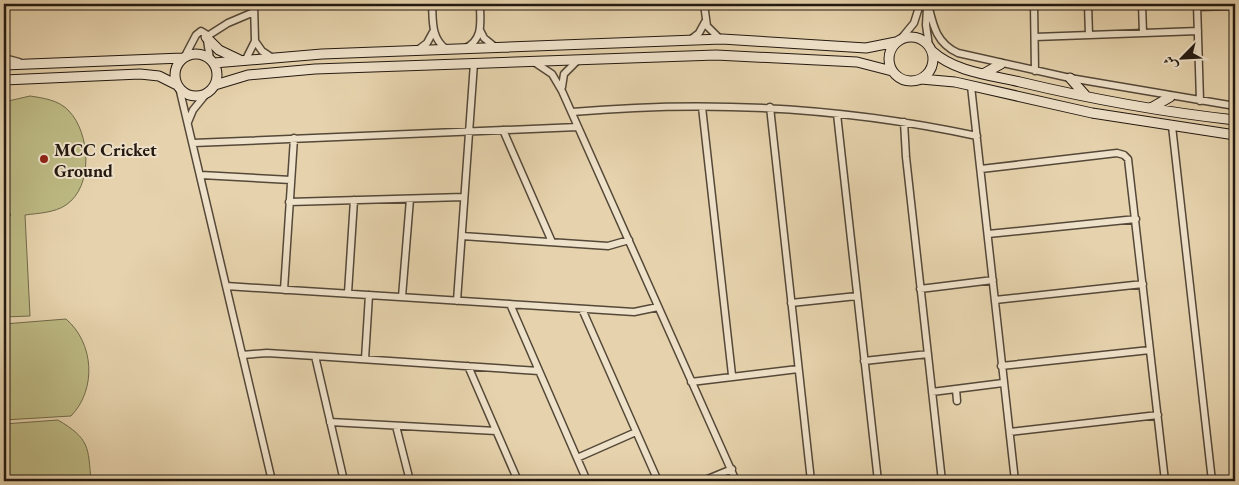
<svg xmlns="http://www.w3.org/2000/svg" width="1239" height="485" font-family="'EB Garamond',Amiri,serif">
<rect width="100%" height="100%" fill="#e6d3ad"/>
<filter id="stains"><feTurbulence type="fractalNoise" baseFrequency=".004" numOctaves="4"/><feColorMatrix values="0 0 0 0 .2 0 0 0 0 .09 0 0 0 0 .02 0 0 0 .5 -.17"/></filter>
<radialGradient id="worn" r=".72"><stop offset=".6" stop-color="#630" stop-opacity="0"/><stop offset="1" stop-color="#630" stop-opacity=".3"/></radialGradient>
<path fill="#bdba84" stroke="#706a4a" d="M 30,96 C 43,98 59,100 69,111 C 90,133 94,186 66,205 C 54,213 39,213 25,215 L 30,316 L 4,317 L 4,216 L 11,215 L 4,212 L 4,102 Z
M 66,319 C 94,343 97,389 71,416 L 4,420 L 4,324 Z
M 58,420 C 90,439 88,447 91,481 L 4,481 L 4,424 Z"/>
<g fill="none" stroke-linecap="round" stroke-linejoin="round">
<defs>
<path id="street" d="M 432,4 C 433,21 431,38 446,49
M 704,4 L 707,26 L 720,39
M 928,4 C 933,25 936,43 958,53 L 1070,78 L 1235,106
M 1034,4 L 1035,71
M 1088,4 L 1089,35
M 1142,4 L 1143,33
M 1197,4 L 1200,101
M 1197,7 L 1235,6
M 927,8 L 926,25 L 929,46
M 480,30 L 484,38 L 495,47
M 206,37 L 228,23 L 254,12
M 1035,37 L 1198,31
M 690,40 L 699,33 L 705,22
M 900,40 L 914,23 L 920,4
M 255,41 L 262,51 L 271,57
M 466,48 C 484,38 480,22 480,4
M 419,49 L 427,43 L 433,32
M 185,56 L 196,35 L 201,31 L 206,34 L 210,59
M 4,58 L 19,62
M 245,61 L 255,41 L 254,4
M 534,62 L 552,74 L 562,91 L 736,481
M 971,86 L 1015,481
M 179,87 L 272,481
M 562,87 L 564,74 L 578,60
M 702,107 L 732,375
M 770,107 L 811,481
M 572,112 C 708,100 843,107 977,136
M 837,114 L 878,481
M 188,122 L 193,110 L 206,94
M 904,122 L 906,157 L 942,481
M 1172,126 L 1212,481
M 503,130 L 552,242
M 193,143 L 578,127
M 981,169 L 1117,153 L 1124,155 L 1128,159 L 1165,481
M 201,175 L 291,180
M 289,202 L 464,197
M 988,234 L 1136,219
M 462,236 L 608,246 L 629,240
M 226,286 L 634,312 L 658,307
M 920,289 L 993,280
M 284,290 L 294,138
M 348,293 L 354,200
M 402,297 L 410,199
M 995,300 L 1143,284
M 457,301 L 474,63
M 791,303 L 857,296
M 510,304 L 587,481
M 582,309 L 658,481
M 242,355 L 267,353 L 315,356 L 539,371
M 315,356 L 344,481
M 365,359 L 369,295
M 864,361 L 928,354
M 468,366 L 518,481
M 1001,366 L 1150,350
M 691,382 L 798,369
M 956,389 L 957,401
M 932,392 L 1003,383
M 330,422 L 496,431
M 396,426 L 410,481
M 1010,432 L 1158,415
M 577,458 L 636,432
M 703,481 L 732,469"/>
<path id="secondary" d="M889 59a22 22 0 1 1 44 0a22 22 0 1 1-44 0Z
M 206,37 L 219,50 L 240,60
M 932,51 C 955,72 990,75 1020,82 C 1091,99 1163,112 1235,120
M175 75a21 21 0 1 1 42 0a21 21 0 1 1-42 0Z
M 214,63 L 322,54 L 722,39 L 866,48 L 896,42
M 4,65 L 183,58
M 983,74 L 1001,64
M 1070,78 L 1086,96
M 921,79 L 955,82 L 1092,113 L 1235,135
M 4,80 L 140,74 L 159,76 L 177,85
M 215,85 L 248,75 L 315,69 L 716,55 L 857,62 L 892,71
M 1151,108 L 1170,97"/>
</defs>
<use href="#street" stroke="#544838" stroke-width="9"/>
<use href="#secondary" stroke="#231911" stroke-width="11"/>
<use href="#street" stroke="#efe2ca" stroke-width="6"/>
<use href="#secondary" stroke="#efe2ca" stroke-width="9"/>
</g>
<circle fill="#8f2418" stroke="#efe2ca" stroke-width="2" cx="44" cy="159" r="5"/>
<g text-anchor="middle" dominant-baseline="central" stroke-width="4" stroke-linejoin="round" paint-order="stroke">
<g font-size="18" font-weight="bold" fill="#231911" stroke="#efe2ca" text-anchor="start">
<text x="54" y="149">MCC Cricket<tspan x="54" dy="21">Ground</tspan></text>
</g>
</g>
<rect width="1239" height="485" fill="none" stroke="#e6d3ad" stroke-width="20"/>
<rect x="5" y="5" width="1229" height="475" fill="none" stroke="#231911" stroke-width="2.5"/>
<rect x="10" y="10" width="1219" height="465" fill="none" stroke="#231911"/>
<g transform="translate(1182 58) rotate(246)" stroke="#efe2ca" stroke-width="4" paint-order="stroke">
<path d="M0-4L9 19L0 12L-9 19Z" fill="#231911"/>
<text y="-8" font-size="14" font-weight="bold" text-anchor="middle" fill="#231911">ش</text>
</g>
<rect width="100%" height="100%" filter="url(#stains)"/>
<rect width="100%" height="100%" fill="url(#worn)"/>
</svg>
